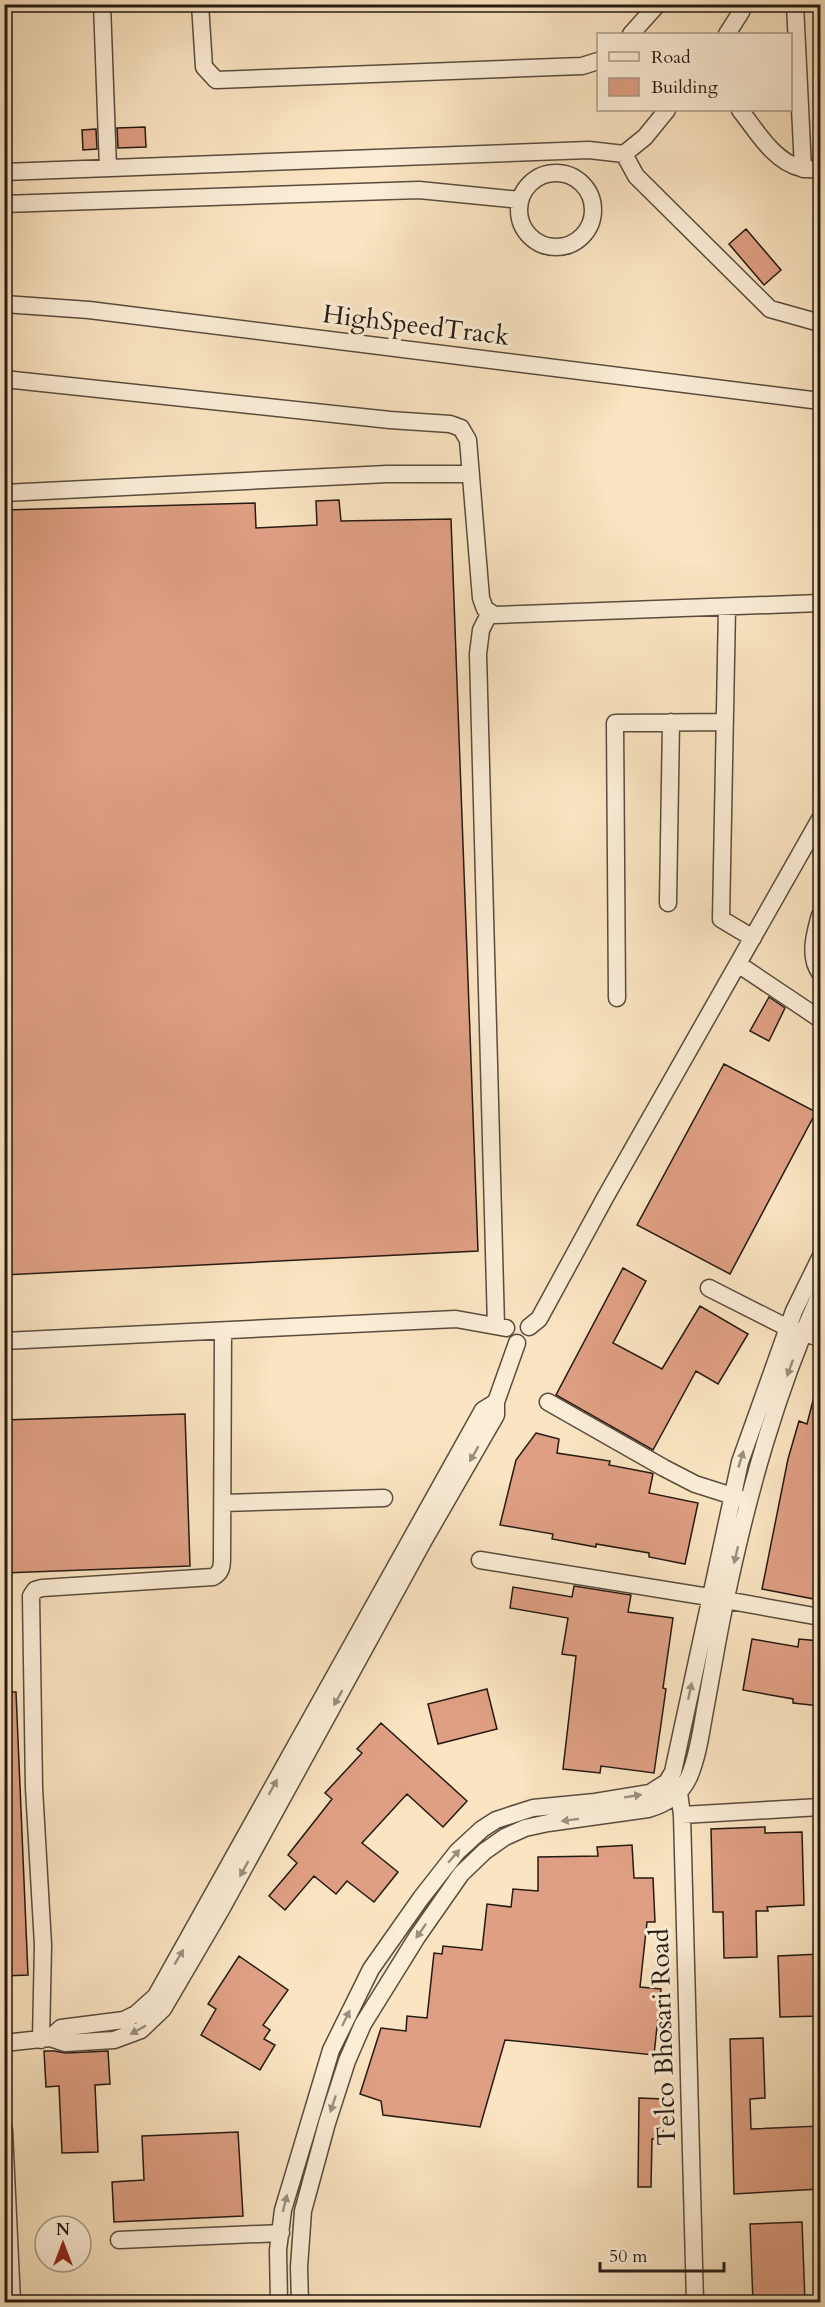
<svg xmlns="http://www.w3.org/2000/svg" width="825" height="2307" font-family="Cardo,serif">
<rect width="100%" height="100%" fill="#fae4c1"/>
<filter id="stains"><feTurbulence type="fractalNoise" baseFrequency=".00333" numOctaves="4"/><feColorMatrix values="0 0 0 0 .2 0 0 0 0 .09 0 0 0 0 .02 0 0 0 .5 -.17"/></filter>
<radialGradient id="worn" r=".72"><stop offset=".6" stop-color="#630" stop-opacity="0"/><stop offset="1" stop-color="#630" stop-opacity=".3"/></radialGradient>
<path fill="#df9f84" stroke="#251a12" stroke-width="1.5" d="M 145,127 L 146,147 L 118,148 L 117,128 Z
M 96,129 L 97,149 L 83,150 L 82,130 Z
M 746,229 L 781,270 L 764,285 L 729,244 Z
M 339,500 L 341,521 L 451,519 L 478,1251 L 4,1275 L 4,510 L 255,503 L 256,528 L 317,525 L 316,501 Z
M 769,997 L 785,1008 L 769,1041 L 750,1031 Z
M 724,1064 L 816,1112 L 730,1274 L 637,1225 Z
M 623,1268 L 646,1281 L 613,1343 L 662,1369 L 700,1306 L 748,1334 L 718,1384 L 696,1371 L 653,1450 L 556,1395 Z
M 816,1389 L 820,1390 L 820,1565 L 814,1599 L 762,1589 L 788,1459 L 799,1421 L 807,1424 Z
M 185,1414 L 190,1566 L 4,1573 L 4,1420 Z
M 536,1433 L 559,1439 L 557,1453 L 610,1461 L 609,1465 L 651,1473 L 653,1474 L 649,1493 L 698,1503 L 685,1564 L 649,1557 L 649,1553 L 596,1544 L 596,1547 L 552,1539 L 553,1534 L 500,1525 L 516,1460 Z
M 574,1586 L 631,1595 L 628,1612 L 673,1618 L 663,1688 L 666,1689 L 654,1773 L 601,1766 L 600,1773 L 563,1769 L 576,1656 L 562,1654 L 568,1618 L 510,1608 L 513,1587 L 572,1597 Z
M 752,1639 L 798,1647 L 799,1639 L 820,1641 L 820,1706 L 793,1703 L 793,1699 L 743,1690 Z
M 487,1689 L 497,1729 L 438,1744 L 428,1704 Z
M 4,1692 L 16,1692 L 28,1975 L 4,1976 Z
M 381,1723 L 467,1801 L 443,1827 L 407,1794 L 362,1843 L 398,1872 L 374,1902 L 347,1881 L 336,1894 L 314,1876 L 285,1910 L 269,1896 L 297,1863 L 288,1855 L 332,1799 L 325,1793 L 362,1753 L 357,1749 Z
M 765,1827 L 765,1833 L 802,1832 L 804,1905 L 767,1907 L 768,1911 L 756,1911 L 757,1957 L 724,1958 L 723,1912 L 713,1912 L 711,1829 Z
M 632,1845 L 634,1878 L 653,1878 L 655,1922 L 647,1922 L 640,1987 L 661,1989 L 654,2055 L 505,2040 L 480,2127 L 383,2115 L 381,2101 L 360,2094 L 381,2028 L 406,2031 L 407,2016 L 427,2018 L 434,1953 L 442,1954 L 443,1946 L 482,1950 L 487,1904 L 511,1907 L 513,1889 L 538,1891 L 538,1857 L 598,1856 L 597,1847 Z
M 820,1954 L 820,2016 L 780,2017 L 778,1956 Z
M 239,1956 L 288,1990 L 263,2025 L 270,2030 L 264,2039 L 275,2045 L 260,2070 L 201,2035 L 216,2009 L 208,2004 Z
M 763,2038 L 765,2098 L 750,2099 L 751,2129 L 820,2126 L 820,2189 L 734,2194 L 730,2039 Z
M 44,2051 L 54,2051 L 66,2053 L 108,2051 L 110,2084 L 95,2085 L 98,2152 L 62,2153 L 59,2086 L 46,2087 Z
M 639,2098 L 664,2099 L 663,2139 L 652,2139 L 651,2187 L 638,2187 Z
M 238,2132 L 243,2216 L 114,2222 L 112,2182 L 144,2180 L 142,2136 Z
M 802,2222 L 805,2302 L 753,2302 L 750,2224 Z"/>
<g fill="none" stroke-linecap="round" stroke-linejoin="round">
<defs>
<path id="minor" d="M 102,4 L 108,168
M 200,4 L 204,67 L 216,80 L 582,66 L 598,61
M 795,4 L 803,169
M 631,34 L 658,4
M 727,34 L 741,12 L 743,4
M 740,110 C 756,130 774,162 801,168 C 807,170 814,169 820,169
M 624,154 L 645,137 L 667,110
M 4,172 L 589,150 L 624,154 L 636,176 L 770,309 L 820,323
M519 210a37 37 0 1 1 74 0a37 37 0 1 1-74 0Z
M 4,204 L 419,190 L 520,200
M 4,304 L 89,310 L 820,401
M 4,379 L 390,420 L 450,424 L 461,428 L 468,440 L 481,598 L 485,609 L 494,615 L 820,603
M 4,493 L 387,474 L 471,474
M 727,607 L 721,919 L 753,938
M 490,612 L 481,630 L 478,654 L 496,1326
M 668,903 L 671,722
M 820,915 C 815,933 808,956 820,973
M 738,964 L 820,1019
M 617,998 L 615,723 L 725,722
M 709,1288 L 788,1328 L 820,1338
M 529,1327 L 539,1319 L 606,1196 L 820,819
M 4,1341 L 456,1319 L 506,1328
M 548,1402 L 664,1468 L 695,1484 L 742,1499
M 223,1503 L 384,1498
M 480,1560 L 709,1597 L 820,1617
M 678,1785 L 682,1815 L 695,2302
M 682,1815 L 820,1807
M 50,2038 L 61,2028 L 124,2020 L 136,2014 L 156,1996 L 483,1410 L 496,1402
M 41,2040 L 43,1945 L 34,1788 L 31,1596 L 35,1590 L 42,1588 L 213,1577 C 221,1573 222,1567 222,1558 L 223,1332
M 4,2043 L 50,2038 L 65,2043 L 114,2040 L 141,2030 L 163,2009 L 222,1908 L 424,1540 L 496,1415 L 496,1402 L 517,1343
M 4,2130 L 12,2302
M 119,2240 L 281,2233
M 279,2302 L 278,2250 L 283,2210 L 331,2050 L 371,1969 L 421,1898 L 457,1852 L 482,1829 L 496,1820 L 533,1808 L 595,1802 L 650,1793 L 667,1782 L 673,1772 L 740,1462 L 794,1311 L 820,1258
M 300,2302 L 299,2267 L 303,2211 L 327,2123 L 347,2061 L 363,2024 L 417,1937 L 461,1874 L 485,1851 L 505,1837 L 525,1828 L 548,1823 L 648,1809 C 666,1804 681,1794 689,1777 C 698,1756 701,1732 705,1710 C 712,1673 718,1635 726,1598 C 748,1494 776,1392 820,1294"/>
</defs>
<use href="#minor" stroke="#5a4c3e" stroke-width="19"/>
<use href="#minor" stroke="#fcedd7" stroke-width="16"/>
</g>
<defs><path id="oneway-solid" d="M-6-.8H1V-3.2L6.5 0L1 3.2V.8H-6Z" transform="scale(1.5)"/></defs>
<g fill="#9b8e7e">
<use href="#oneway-solid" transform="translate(790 1368) rotate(110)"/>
<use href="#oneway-solid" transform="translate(474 1454) rotate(120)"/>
<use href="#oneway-solid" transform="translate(741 1459) rotate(-73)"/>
<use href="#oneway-solid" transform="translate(736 1555) rotate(103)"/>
<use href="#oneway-solid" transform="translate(690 1691) rotate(-78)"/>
<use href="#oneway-solid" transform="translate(338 1698) rotate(119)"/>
<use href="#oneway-solid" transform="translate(273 1787) rotate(-61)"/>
<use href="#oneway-solid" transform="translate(633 1796) rotate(-9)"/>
<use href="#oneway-solid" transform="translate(570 1820) rotate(173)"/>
<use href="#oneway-solid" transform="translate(454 1856) rotate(-49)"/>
<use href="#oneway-solid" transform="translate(244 1869) rotate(119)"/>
<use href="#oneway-solid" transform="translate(421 1931) rotate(125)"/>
<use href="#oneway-solid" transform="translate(179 1957) rotate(-59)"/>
<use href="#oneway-solid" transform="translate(346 2018) rotate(-64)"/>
<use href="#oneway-solid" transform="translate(138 2030) rotate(151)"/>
<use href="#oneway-solid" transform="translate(333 2104) rotate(108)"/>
<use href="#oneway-solid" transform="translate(285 2203) rotate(-76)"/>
</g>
<g text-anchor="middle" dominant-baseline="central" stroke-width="6" stroke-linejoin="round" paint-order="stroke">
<g font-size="26" fill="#251a12" stroke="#fcedd7">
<text transform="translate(416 325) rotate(7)">HighSpeedTrack</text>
<text transform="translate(663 2037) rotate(-92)">Telco Bhosari Road</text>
</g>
</g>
<rect width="825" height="2307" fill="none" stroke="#fae4c1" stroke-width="24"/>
<rect x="6" y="6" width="813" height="2295" fill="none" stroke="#251a12" stroke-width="3"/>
<rect x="12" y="12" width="801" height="2283" fill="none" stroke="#251a12" stroke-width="1.5"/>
<rect x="597" y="33" width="195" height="78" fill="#fcedd7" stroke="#a69988" stroke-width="1.5"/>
<rect x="609" y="52" width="30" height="9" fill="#fcedd7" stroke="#a69988" stroke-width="1.5"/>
<text x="651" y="63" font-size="18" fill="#251a12">Road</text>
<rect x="609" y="78" width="30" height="18" fill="#df9f84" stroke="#a69988" stroke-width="1.5"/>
<text x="651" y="93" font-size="18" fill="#251a12">Building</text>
<g transform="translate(63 2244)"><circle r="28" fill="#fcedd7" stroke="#a69988" stroke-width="1.5"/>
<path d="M0-4.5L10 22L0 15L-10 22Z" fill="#8f2418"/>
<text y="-9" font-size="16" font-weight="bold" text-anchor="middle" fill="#251a12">N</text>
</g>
<path d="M600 2262v9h124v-9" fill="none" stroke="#251a12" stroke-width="3"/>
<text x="609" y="2262" font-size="18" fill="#251a12" stroke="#fcedd7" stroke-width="4.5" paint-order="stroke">50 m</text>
<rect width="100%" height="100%" filter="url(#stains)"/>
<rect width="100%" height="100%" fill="url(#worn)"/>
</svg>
